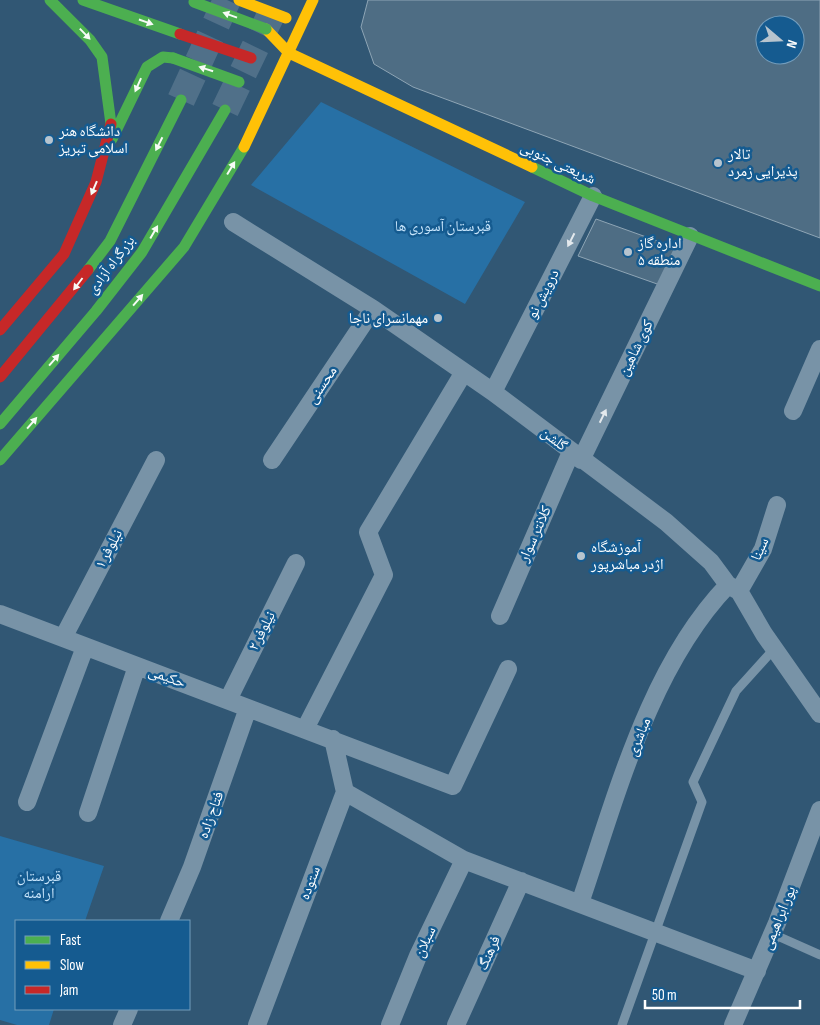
<svg xmlns="http://www.w3.org/2000/svg" width="820" height="1025" font-family="'Sofia Sans Condensed','Noto Naskh Arabic',sans-serif">
<rect width="100%" height="100%" fill="#315774"/>
<path fill="#2770a5" d="M 321,102 L 525,202 L 465,304 L 251,185 Z
M 0,836 L 104,866 L 85,921 L 16,921 L 16,1009 L 54,1009 L 49,1025 L 17,1025 L 0,1020 Z"/>
<path fill="#4e6d84" stroke="#8ea5b5" fill-rule="evenodd" d="M 368,0 L 820,0 L 820,238 L 413,87 L 374,64 L 361,27 ZM 765,25 L 795,25 L 795,55 L 765,55 Z
M 596,219 L 677,248 L 660,285 L 578,256 Z"/>
<g fill="none" stroke-linecap="round" stroke-linejoin="round">
<path stroke="#507089" stroke-width="28" stroke-dasharray="28 14" stroke-linecap="butt" d="M 181,100 L 227,0
M 225,110 L 278,0"/>
<path stroke="#7893a7" stroke-width="9" d="M 773,934 L 820,955
M 622,1025 L 702,802 L 693,782 L 736,691 L 774,649"/>
<path stroke="#7893a7" stroke-width="18" d="M 233,222 L 373,309 L 493,392 L 666,522 L 711,562 L 728,585 L 739,591 L 764,634 L 820,714
M 493,392 L 593,196
M 793,411 L 820,349
M 272,460 L 373,309
M 581,460 L 690,236
M 739,591 L 763,549 L 777,505
M 0,614 L 453,786 L 508,669
M 500,616 L 571,452
M 63,638 L 156,460
M 228,700 L 296,563
M 305,729 L 384,575 L 368,532 L 464,372
M 345,792 L 464,860 L 757,971
M 27,802 L 85,647
M 88,813 L 137,666
M 580,903 C 616,798 649,667 728,585
M 169,921 L 192,867 L 248,708
M 122,1025 L 129,1009
M 257,1025 L 345,792 L 333,739
M 390,1025 L 418,956 L 464,860
M 456,1025 L 521,881
M 733,1025 L 777,923 L 820,810"/>
<path stroke="#4caf50" stroke-width="11" d="M 50,0 L 90,40 L 102,57 L 111,124
M 83,0 L 180,34
M 112,139 L 147,67 L 163,57 L 173,58
M 532,167 L 593,196 L 820,286
M 88,270 L 110,241 L 181,100
M 0,424 L 96,311 L 142,252 L 225,110
M 0,460 L 184,247 L 244,147"/>
<path stroke="#ffc107" stroke-width="11" d="M 266,29 L 289,53 L 532,167
M 244,147 L 313,0"/>
<path stroke="#c62828" stroke-width="11" d="M 0,330 L 64,254 L 96,182 L 111,124
M 0,377 L 88,270"/>
<path stroke="#4caf50" stroke-width="11" d="M 194,2 L 266,29
M 173,58 L 239,82"/>
<path stroke="#ffc107" stroke-width="11" d="M 239,0 L 286,18"/>
<path stroke="#c62828" stroke-width="11" d="M 180,34 L 251,58"/>
</g>
<defs><path id="oneway-solid" d="M-6-.8H1V-3.2L6.5 0L1 3.2V.8H-6Z" transform="scale(1.25)"/></defs>
<g fill="#f6fbf6">
<use href="#oneway-solid" transform="translate(230 15) rotate(-160)"/>
<use href="#oneway-solid" transform="translate(146 22) rotate(19)"/>
<use href="#oneway-solid" transform="translate(85 34) rotate(46)"/>
<use href="#oneway-solid" transform="translate(206 69) rotate(-162)"/>
<use href="#oneway-solid" transform="translate(138 85) rotate(114)"/>
<use href="#oneway-solid" transform="translate(159 144) rotate(117)"/>
<use href="#oneway-solid" transform="translate(231 168) rotate(-59)"/>
<use href="#oneway-solid" transform="translate(94 188) rotate(113)"/>
<use href="#oneway-solid" transform="translate(154 232) rotate(-60)"/>
<use href="#oneway-solid" transform="translate(78 284) rotate(127)"/>
<use href="#oneway-solid" transform="translate(138 300) rotate(-49)"/>
<use href="#oneway-solid" transform="translate(54 360) rotate(-49)"/>
<use href="#oneway-solid" transform="translate(32 423) rotate(-49)"/>
</g>
<g fill="#e4e9ed">
<use href="#oneway-solid" transform="translate(571 240) rotate(117)"/>
<use href="#oneway-solid" transform="translate(603 416) rotate(-64)"/>
</g>
<g fill="#b7c4ce" stroke="#155b90" stroke-width="2">
<circle cx="49" cy="140" r="5"/>
<circle cx="718" cy="163" r="5"/>
<circle cx="628" cy="252" r="5"/>
<circle cx="438" cy="318" r="5"/>
<circle cx="581" cy="556" r="5"/>
</g>
<g text-anchor="middle" dominant-baseline="central" stroke-width="5" stroke-linejoin="round" paint-order="stroke">
<g font-size="15" fill="#fff" stroke="#155b90" text-anchor="start">
<text x="59" y="131">دانشگاه هنر<tspan x="59" dy="17">اسلامی تبریز</tspan></text>
<text x="728" y="154">تالار<tspan x="728" dy="17">پذیرایی زمرد</tspan></text>
<text x="638" y="243">اداره گاز<tspan x="638" dy="17">منطقه ۵</tspan></text>
<text x="428" y="318" text-anchor="end">مهمانسرای ناجا</text>
<text x="591" y="547">آموزشگاه<tspan x="591" dy="17">اژدر مباشرپور</tspan></text>
</g>
<g font-size="15" fill="#fff" stroke="#155b90">
<text transform="translate(558 163) rotate(25)">شریعتی جنوبی</text>
<text transform="translate(111 265) rotate(-53)">بزرگراه آزادی</text>
<text transform="translate(543 294) rotate(-63)">درویش نو</text>
<text transform="translate(636 348) rotate(-64)">کوی شاهین</text>
<text transform="translate(322 385) rotate(-56)">محسنی</text>
<text transform="translate(554 439) rotate(38)">گلشن</text>
<text transform="translate(535 534) rotate(-66)">کلانتر سوار</text>
<text transform="translate(109 549) rotate(-62)">نیلوفر ۱</text>
<text transform="translate(760 549) rotate(-66)">سینا</text>
<text transform="translate(262 631) rotate(-63)">نیلوفر ۲</text>
<text transform="translate(167 677) rotate(20)">حکیمی</text>
<text transform="translate(639 737) rotate(-68)">مباشری</text>
<text transform="translate(211 815) rotate(-70)">فتاح زاده</text>
<text transform="translate(310 883) rotate(-69)">ستوده</text>
<text transform="translate(779 918) rotate(-68)">پور ابراهیمی</text>
<text transform="translate(425 942) rotate(-65)">سبلان</text>
<text transform="translate(489 953) rotate(-66)">فرهنگ</text>
</g>
<g font-size="15" fill="#c9e6fc" stroke="#155b90">
<text x="443" y="226">قبرستان آسوری ها</text>
<text x="39" y="876">قبرستان<tspan x="39" dy="17">ارامنه</tspan></text>
</g>
</g>
<rect x="15" y="920" width="175" height="90" fill="#155b90" stroke="#739dbc"/>
<rect x="25" y="936" width="25" height="8" fill="#4caf50" stroke="#739dbc"/>
<text x="60" y="945" font-size="15" fill="#ffffff">Fast</text>
<rect x="25" y="961" width="25" height="8" fill="#ffc107" stroke="#739dbc"/>
<text x="60" y="970" font-size="15" fill="#ffffff">Slow</text>
<rect x="25" y="986" width="25" height="8" fill="#c62828" stroke="#739dbc"/>
<text x="60" y="995" font-size="15" fill="#ffffff">Jam</text>
<g transform="translate(780 40) rotate(109)"><circle r="24" fill="#155b90" stroke="#739dbc"/>
<path d="M0-4L9 19L0 12L-9 19Z" fill="#b7c4ce"/>
<text y="-8" font-size="14" font-weight="bold" text-anchor="middle" fill="#ffffff">N</text>
</g>
<path d="M645 1000v8h155v-8" fill="none" stroke="#ffffff" stroke-width="2.5"/>
<text x="652" y="1000" font-size="15" fill="#ffffff" stroke="#155b90" stroke-width="4" paint-order="stroke">50 m</text>
</svg>
